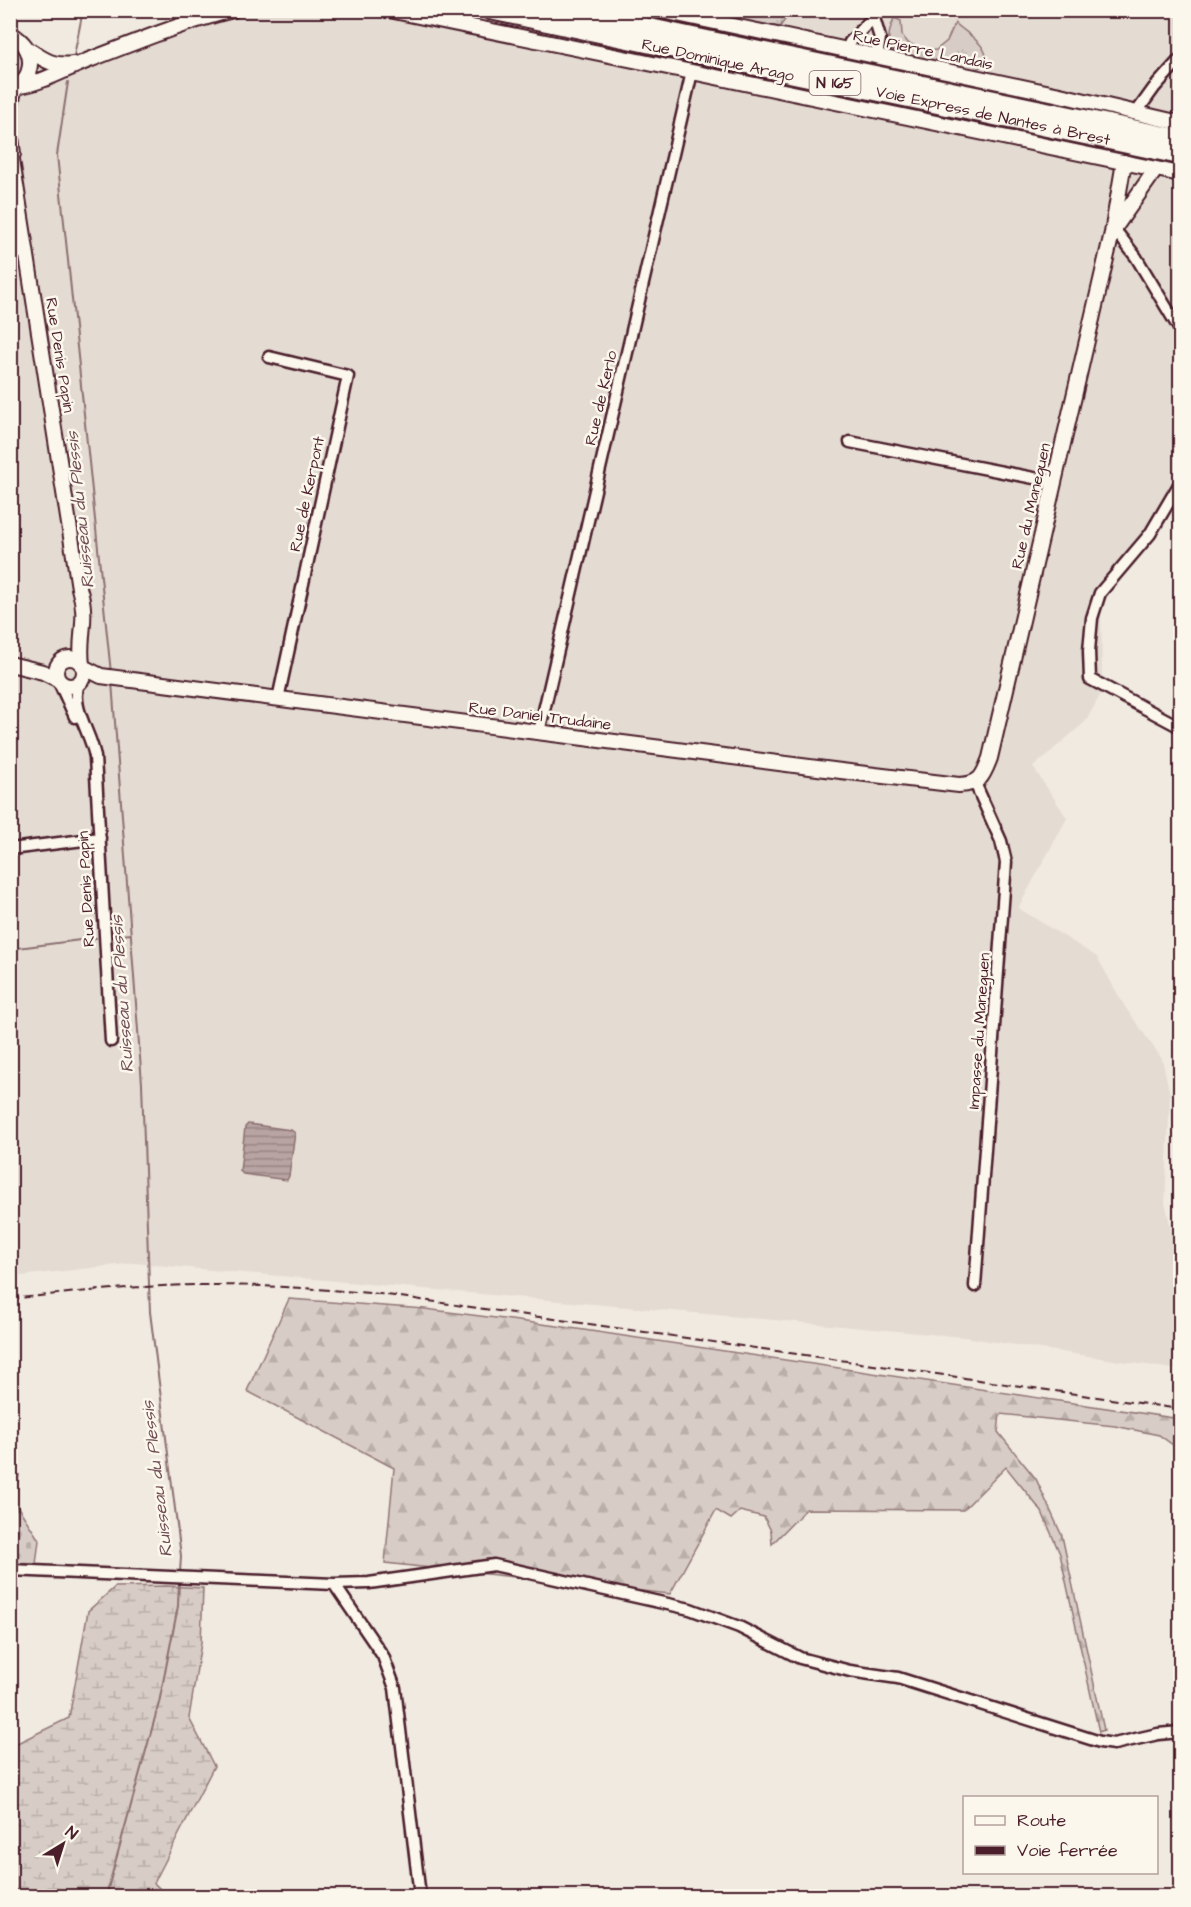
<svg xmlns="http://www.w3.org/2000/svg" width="1191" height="1907" font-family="'Architects Daughter',sans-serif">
<defs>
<pattern id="grass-tufts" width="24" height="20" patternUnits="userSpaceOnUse" patternTransform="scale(1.5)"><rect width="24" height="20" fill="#d8ccc6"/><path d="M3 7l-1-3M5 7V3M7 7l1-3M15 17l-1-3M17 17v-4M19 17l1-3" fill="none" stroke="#bbafaa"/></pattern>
<pattern id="forest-firs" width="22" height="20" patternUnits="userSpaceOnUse" patternTransform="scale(1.5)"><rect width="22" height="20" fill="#d8ccc6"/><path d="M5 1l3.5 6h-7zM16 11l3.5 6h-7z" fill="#bbafaa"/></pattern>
<pattern id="wetland-marsh" width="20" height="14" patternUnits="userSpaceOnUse" patternTransform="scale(1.5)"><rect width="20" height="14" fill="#d8ccc6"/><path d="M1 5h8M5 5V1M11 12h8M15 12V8" fill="none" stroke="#bbafaa"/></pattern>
<pattern id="cemetery-stones" width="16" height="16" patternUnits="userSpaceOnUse" patternTransform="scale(1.5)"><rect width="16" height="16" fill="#d8ccc6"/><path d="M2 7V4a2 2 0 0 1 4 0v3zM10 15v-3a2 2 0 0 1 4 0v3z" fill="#bbafaa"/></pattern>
<pattern id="water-rules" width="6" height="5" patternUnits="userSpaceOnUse" patternTransform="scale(1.5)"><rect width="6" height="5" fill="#b8a4a2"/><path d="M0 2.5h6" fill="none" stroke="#988584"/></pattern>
</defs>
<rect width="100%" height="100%" fill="#f0eae0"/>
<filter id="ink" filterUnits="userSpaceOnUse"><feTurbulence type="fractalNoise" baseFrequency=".0167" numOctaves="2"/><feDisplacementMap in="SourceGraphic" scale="12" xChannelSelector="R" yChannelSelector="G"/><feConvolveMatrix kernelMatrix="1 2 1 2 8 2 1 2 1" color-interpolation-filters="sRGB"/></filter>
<g filter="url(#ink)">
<path fill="#e4dbd2" d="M 233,11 L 389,11 L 1180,174 L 1180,492 L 1150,543 L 1101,605 L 1102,692 L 1085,722 L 1033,767 L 1067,818 L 1018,908 L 1097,957 L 1125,1007 L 1162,1059 L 1170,1095 L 1165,1203 L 1180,1267 L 1180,1370 L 964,1337 L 134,1263 L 11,1277 L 10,956 L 26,954 L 11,955 L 11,70 L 103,55 Z
M 658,11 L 1180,11 L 1180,123 Z"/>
<path fill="url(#grass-tufts)" stroke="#917678" stroke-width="1.5" d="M 725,10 L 783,10 L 789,14 L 780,27 L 721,16 Z
M 894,18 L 901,21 L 902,35 L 908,43 L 928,51 L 936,50 L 947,41 L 955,23 C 967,34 990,45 986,64 L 976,69 L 971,69 L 900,56 C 884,43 888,35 894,18 Z
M 10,39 L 22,50 L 24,72 L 10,87 Z"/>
<path fill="url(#forest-firs)" stroke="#917678" stroke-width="1.5" d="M 289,1299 L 425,1309 L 557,1326 L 1180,1419 L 1180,1450 L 1159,1435 L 1115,1426 L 1000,1414 L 998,1432 L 1036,1479 L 1062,1536 L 1104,1730 L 1099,1732 L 1060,1554 L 1042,1512 L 1006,1467 L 963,1510 L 806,1509 L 772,1544 L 771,1531 L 764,1517 L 740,1511 L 731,1519 L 716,1510 L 670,1594 L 385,1563 L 394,1468 L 247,1391 Z"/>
<path fill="url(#wetland-marsh)" stroke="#917678" stroke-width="1.5" d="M 166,1586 L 203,1588 L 201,1643 L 189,1718 L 214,1766 L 154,1883 L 167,1896 L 11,1896 L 11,1746 L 69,1718 L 88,1611 L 115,1587 Z"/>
<path fill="url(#cemetery-stones)" stroke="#917678" stroke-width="1.5" d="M 11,1464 L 19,1475 L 14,1501 L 39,1540 L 36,1564 L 11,1563 Z"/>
<path fill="url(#water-rules)" stroke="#8c6f72" stroke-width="1.5" d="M 248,1124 L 291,1130 L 295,1133 L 289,1176 L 287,1180 L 243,1174 L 240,1171 L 245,1127 Z"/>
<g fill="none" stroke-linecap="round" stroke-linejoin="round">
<path stroke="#8c6f72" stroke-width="2" d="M 74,56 L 83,10
M 68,82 L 57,155 L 111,673
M 112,682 L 142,1084 L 150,1312 L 181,1556 L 180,1573
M 112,936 L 131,934
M 10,949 L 96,938
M 106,1896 L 159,1703 L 178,1606 L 179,1581"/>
<defs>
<path id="street" d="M 874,18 L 880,38 L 877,57
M 846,51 L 850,42 L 880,10
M 1136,113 L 1154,88 L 1180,59
M 1112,233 L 1119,235 L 1136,257 L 1180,330
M 10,255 L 27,251
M 269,357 L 348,376 L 278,699
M 850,442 L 1054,482
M 1180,483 L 1150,534 L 1100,593 L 1092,618 L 1089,651 L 1090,679 L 1180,727
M 59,682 L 75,717
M 79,683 C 70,708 91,732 95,757 L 111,1041
M 539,732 L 692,72
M 10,849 L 100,838
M 975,1286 L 1006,862 L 1001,841 L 975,783
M 10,1570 L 334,1584 L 369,1583 L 494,1565 L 690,1609 L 739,1627 L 800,1658 L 850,1671 L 898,1678 L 1100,1742 L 1114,1744 L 1158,1734 L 1180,1732
M 334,1584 L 383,1656 L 395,1688 L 420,1896"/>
<path id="secondary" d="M 389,10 L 692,72 L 1180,174
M 658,10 L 1060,95 L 1180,123
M 10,33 C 16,37 21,40 25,46 C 36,63 28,84 10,92
M 26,48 C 43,59 52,67 73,64
M 20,86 C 44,82 66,69 89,60 C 136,42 184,22 233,10
M 10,107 L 14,91
M 10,129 L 13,154
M 10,147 L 79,588 C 89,619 78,636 82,664
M 1116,226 L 1156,169
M56 672a14 14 0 1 1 28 0a14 14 0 1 1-28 0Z
M 10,664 L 43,672 L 57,679
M 83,667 L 101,676 L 132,680 L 841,771 L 959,785 C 981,784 983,776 990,758 L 1112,233 L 1124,162"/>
<g id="highway">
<path id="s1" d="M 490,10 L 1180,155"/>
<path d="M 564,10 L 1180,139"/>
</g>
</defs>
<use href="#street" stroke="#4a1f2b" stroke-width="15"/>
<use href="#secondary" stroke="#4a1f2b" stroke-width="18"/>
<use href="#highway" stroke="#4a1f2b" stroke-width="22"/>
<use href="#street" stroke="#fbf7ec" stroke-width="10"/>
<use href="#secondary" stroke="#fbf7ec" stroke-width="14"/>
<use href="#highway" stroke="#fbf7ec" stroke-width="18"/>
<path stroke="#4a1f2b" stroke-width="2" stroke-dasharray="9 4.5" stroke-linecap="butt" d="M 10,1299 C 76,1292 141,1285 207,1285 C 265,1285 323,1289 380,1294 L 1180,1409"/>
</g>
</g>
<g text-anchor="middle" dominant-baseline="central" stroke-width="5" stroke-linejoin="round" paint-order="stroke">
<rect fill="#fbf7ec" stroke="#7f6065" stroke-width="1.5" x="809.5" y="71" width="51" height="24" rx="4.5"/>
<g font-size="15" font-weight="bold" fill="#4a1f2b">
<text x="835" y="83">N 165</text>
</g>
<g font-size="16" fill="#4a1f2b" stroke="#fbf7ec">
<text transform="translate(923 50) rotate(12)">Rue Pierre Landais</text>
<text transform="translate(718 60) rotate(12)">Rue Dominique Arago</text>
<text stroke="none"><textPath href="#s1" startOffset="514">Voie Express de Nantes à Brest</textPath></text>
<text transform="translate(60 355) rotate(81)">Rue Denis Papin</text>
<text transform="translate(601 398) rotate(-77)">Rue de Kerlo</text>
<text transform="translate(307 494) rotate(-78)">Rue de Kerpont</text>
<text transform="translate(1031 506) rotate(-77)">Rue du Maneguen</text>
<text transform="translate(540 716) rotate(7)">Rue Daniel Trudaine</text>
<text transform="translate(86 889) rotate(-93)">Rue Denis Papin</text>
<text transform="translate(979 1031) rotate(-86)">Impasse du Maneguen</text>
</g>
<g font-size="18" font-style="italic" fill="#704e55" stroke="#fbf7ec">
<text transform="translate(80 510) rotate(-96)">Ruisseau du Plessis</text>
<text transform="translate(122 994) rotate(-94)">Ruisseau du Plessis</text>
<text transform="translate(157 1479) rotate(-97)">Ruisseau du Plessis</text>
</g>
</g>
<rect width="1191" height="1907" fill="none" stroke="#fbf7ec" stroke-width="36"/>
<rect x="18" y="18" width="1155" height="1871" fill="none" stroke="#4a1f2b" stroke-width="2" filter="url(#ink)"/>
<rect x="963" y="1796" width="195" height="78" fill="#fbf7ec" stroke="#b4a19f" stroke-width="1.5"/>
<rect x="975" y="1816" width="30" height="9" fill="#fbf7ec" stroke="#b4a19f" stroke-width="1.5"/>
<text x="1017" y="1826" font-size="18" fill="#4a1f2b">Route</text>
<rect x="975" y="1846" width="30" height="9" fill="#4a1f2b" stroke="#b4a19f" stroke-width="1.5"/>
<text x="1017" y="1856" font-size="18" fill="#4a1f2b">Voie ferrée</text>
<g transform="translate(63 1844) rotate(38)" stroke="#fbf7ec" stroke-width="4.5" paint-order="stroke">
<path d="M0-4.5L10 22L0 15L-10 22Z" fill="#4a1f2b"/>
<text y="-9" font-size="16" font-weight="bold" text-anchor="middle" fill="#4a1f2b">N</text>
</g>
</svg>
